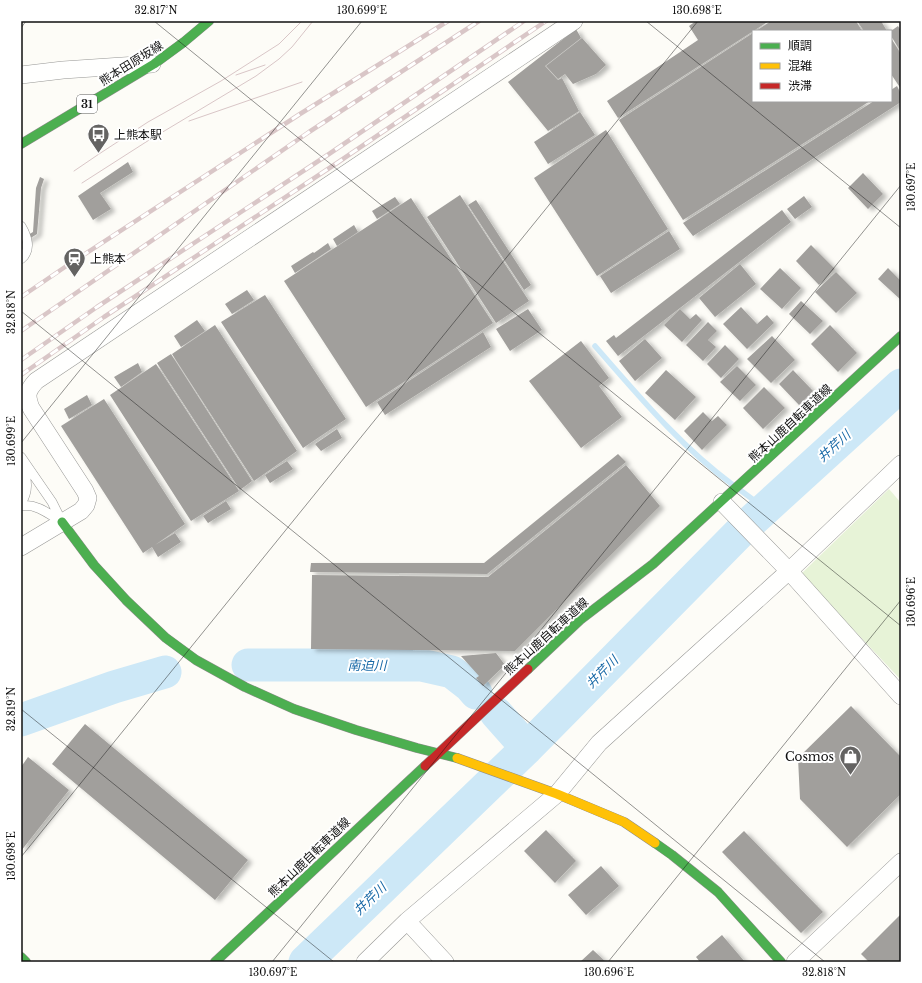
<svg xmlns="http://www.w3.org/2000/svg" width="922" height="983" font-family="'Libre Baskerville','Noto Sans JP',serif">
<defs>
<filter id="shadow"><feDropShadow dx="4.5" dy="2.5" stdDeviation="2" flood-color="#0004"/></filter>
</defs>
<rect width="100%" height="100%" fill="#fdfcf7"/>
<path fill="#e7f3d7" d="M 889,489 L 901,503 L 901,680 L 801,574 Z"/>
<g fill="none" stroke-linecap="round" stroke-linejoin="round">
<path stroke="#cde8f7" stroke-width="5.5" d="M 595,346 C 638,395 680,446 733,485
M 740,490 L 766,509"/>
<path stroke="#cde8f7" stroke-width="33" d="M 248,665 L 421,665 L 452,672 L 470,686 L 476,693
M 496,713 L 527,748
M 21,720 L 114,687 L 165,672
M 305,962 L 527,748 L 744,528 L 901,385"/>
</g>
<path fill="#a19f9c" filter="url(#shadow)" d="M 696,21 L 769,21 L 618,118 L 607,101 L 698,40 L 689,26 Z
M 771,21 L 856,21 L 862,31 L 756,31 Z
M 857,21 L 881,21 L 887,31 L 864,31 Z
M 898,26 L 901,31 L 901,52 L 891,36 L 891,31 Z
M 576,29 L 581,38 L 545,66 L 558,80 L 562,78 L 579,111 L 548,131 L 508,82 Z
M 753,33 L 753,101 L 870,101 L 683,220 L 619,120 Z
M 582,38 L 606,65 L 596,74 L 573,84 L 565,74 L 558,79 L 546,66 Z
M 891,38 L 901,54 L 901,89 L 891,74 Z
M 897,86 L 901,94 L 901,102 L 693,236 L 683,223 L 874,101 L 891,101 L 891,90 Z
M 580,112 L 595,135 L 548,164 L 534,142 Z
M 606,130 L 668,229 L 597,276 L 534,178 Z
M 128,162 L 133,172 L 100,193 L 111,209 L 93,220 L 78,196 Z
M 863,173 L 883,194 L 868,209 L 848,188 Z
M 40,177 L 44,179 L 41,188 L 37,234 L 21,244 L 21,239 L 33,232 L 36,188 Z
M 460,195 L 529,301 L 496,323 L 427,217 Z
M 804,196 L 812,207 L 795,219 L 787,209 Z
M 395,197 L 400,204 L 377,219 L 372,211 Z
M 411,198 L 493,323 L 366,407 L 284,281 Z
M 476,200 L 531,285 L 524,290 L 468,205 Z
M 782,210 L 791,222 L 618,356 L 606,341 L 614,335 L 616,338 Z
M 354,225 L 358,232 L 337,246 L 333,239 Z
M 669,231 L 680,249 L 611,293 L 600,276 Z
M 328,243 L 331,249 L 295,273 L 291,266 L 313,252 L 314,253 Z
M 811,245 L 835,269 L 819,285 L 796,261 Z
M 740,264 L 756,284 L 715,317 L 699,298 Z
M 780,268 L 801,288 L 782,309 L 760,289 Z
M 888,268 L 900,280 L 901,278 L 901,300 L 878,279 Z
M 836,272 L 857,293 L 836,313 L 815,292 Z
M 247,290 L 254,300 L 232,314 L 225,304 Z
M 265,295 L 346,419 L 303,448 L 221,322 Z
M 801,301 L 823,321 L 810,334 L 789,314 Z
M 741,307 L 757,324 L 767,315 L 774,323 L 747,349 L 723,324 Z
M 528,309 L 542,330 L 510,351 L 496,329 Z
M 680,309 L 690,319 L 696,314 L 702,320 L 682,342 L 664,325 Z
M 197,320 L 205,331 L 181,347 L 174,336 Z
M 708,322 L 717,331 L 708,340 L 716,347 L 703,361 L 686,345 Z
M 215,325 L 297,451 L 254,481 L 172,354 Z
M 830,325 L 857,353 L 838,372 L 811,344 Z
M 483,332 L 491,347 L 385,415 L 377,402 Z
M 772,336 L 795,360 L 771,383 L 747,359 Z
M 645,339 L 662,358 L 635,381 L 619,361 Z
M 581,341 L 609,378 L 599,386 L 622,417 L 581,448 L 529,381 Z
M 725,345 L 739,359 L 721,378 L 707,364 Z
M 171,354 L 252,481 L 240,490 L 157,363 Z
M 138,363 L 142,372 L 121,387 L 114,377 Z
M 156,364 L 239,491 L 191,521 L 110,395 Z
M 737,366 L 756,385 L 740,401 L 720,382 Z
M 666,370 L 696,397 L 675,420 L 645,393 Z
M 793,370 L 813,391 L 799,405 L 779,384 Z
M 764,387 L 785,408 L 763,429 L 743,408 Z
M 87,395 L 92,405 L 69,419 L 64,409 Z
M 104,399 L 185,524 L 155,545 L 175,533 L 181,542 L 158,557 L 152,547 L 143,553 L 61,426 Z
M 703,412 L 712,421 L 718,416 L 727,425 L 702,450 L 684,431 Z
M 337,429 L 342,438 L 321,451 L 315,444 Z
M 618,454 L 626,462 L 487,574 L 310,572 L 311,563 L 484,563 Z
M 287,461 L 293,469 L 270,483 L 265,475 Z
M 626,465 L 660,506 L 515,651 L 311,649 L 312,575 L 488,577 Z
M 226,501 L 231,509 L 208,523 L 203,516 Z
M 496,653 L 505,665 L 483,686 L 476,678 L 479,676 L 461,656 Z
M 851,706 L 901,757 L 901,794 L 847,847 L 800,799 L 798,758 Z
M 85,724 L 248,860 L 215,900 L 52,764 Z
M 28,757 L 69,790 L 21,851 L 21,767 Z
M 546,830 L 576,861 L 555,883 L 524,851 Z
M 744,831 L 823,912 L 801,933 L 722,852 Z
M 601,866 L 619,886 L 586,915 L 568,895 Z
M 901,914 L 901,962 L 869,962 L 861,954 Z
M 722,935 L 745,962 L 700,962 L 696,957 Z
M 593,950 L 606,962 L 580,962 Z"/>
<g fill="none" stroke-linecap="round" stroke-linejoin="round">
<defs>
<path id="lane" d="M 21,226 C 27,236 32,250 21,259
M 21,457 L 52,502 L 62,522
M 21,503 C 30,490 26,478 23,464
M 21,506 C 36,503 49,514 62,522"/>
<path id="street" d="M 21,75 L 63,70 L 152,64
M 722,502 L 789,571 L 901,696
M 21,547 L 81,511 L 86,505 L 88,498 L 85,491 L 31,408 C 26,395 27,391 36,381 L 574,21
M 407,921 L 445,962
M 365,962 L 407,921 L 557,794 L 599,743 L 789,571 L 901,464
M 795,962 L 901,862"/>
<path id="fast" d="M 21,144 L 154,64 L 184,42 L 209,21
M 62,522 L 94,565 L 126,600 L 166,638 L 196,660 L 245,687 L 294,709 L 356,730 L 417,748 L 457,758
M 528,669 L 580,620 L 653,564 L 901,336
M 655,843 L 672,855 L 718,892 L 781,962
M 21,957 L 26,962
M 215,962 L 425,766"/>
<path id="slow" d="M 457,758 L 557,794 L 624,822 L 655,843"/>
<path id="jam" d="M 425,766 L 528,669"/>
</defs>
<use href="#lane" stroke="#979795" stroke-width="10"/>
<use href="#street" stroke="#979795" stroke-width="18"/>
<use href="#fast" stroke="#8e8d8b" stroke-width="10"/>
<use href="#slow" stroke="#8e8d8b" stroke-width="10"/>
<use href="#jam" stroke="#8e8d8b" stroke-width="10"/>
<use href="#lane" stroke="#fffffe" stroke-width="9"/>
<use href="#street" stroke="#fffffe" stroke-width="17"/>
<use href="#fast" stroke="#4caf50" stroke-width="9"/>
<use href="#slow" stroke="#ffc107" stroke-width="9"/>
<use href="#jam" stroke="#c62828" stroke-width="9"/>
<path stroke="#d9c6c7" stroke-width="1" d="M 236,75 L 265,65
M 189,121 L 302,82
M 74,171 L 99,154 L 148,122 L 221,81 L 279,44 L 302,21
M 82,183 L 146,142 L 256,76 L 279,59 L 292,47 L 313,21"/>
<defs>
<path id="rail" d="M 21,297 L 65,267 L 300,114 L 448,21
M 21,331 L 309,132 L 479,21
M 21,360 L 97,307 L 329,154 L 524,21
M 21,375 L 104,317 L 337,163 L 546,21"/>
</defs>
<use href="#rail" stroke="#d9c6c7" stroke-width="4.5"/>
<use href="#rail" stroke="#fff" stroke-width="3" stroke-dasharray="9" stroke-linecap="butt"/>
</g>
<path fill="none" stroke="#111" stroke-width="1" stroke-opacity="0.45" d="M 154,21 L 901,626M 646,21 L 901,228M 21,28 L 26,21M 21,311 L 825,962M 21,443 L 362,21M 21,709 L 334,962M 21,857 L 698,21M 272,962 L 901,185M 608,962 L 901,600"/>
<defs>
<symbol id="bus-pin" viewBox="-11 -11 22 30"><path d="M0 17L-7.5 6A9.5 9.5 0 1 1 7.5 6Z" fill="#646362" stroke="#fff"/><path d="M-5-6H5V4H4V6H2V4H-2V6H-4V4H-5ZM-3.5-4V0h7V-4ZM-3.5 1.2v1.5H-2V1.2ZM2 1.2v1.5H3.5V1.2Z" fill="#fff"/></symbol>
<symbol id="station-pin" viewBox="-11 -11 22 30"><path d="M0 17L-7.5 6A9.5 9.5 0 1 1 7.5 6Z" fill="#646362" stroke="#fff"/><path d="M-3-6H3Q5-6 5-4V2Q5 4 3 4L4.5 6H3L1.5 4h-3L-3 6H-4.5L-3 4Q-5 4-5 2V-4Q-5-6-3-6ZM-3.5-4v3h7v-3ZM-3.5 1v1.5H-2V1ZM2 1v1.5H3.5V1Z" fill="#fff"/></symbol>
<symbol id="shop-pin" viewBox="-11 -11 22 30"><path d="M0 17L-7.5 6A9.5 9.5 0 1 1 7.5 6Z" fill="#646362" stroke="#fff"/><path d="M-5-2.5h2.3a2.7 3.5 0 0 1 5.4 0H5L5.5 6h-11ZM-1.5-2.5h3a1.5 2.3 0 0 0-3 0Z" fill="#fff"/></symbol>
</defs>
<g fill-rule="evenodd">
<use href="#bus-pin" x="86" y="122" width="25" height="34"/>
<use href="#station-pin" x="62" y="246" width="25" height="34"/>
<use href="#shop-pin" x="838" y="744" width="25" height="34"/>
</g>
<g text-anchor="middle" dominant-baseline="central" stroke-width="4" stroke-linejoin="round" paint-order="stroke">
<rect fill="#fff" stroke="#585858" stroke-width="1" x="77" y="95" width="20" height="18" rx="3"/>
<g font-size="11" font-weight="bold" fill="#111">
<text x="87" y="104">31</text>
</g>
<g font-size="12" fill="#111" stroke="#fff">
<text transform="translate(131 63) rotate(-32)">熊本田原坂線</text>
<text transform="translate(790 423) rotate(-43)">熊本山鹿自転車道線</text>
<text transform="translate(546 636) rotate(-42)">熊本山鹿自転車道線</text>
<text transform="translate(309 857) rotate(-44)">熊本山鹿自転車道線</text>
</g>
<g font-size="12" fill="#111" stroke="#fff" text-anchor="start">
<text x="114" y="134">上熊本駅</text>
<text x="90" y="258">上熊本</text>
<text x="834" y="756" text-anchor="end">Cosmos</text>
</g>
<g font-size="13" font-style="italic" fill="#1768a6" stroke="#fff">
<text transform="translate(834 446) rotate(-42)">井芹川</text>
<text x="367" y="665">南迫川</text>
<text transform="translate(602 672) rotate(-45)">井芹川</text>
<text transform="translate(370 899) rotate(-44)">井芹川</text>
</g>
</g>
<rect width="922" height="983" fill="none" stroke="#ffffff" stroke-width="44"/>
<rect x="752" y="30" width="140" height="72" fill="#ffffff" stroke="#a0a0a0"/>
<rect x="760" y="43" width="20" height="6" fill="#4caf50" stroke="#a0a0a0"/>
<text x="788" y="50" font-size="12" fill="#111111">順調</text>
<rect x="760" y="63" width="20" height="6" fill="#ffc107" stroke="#a0a0a0"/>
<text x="788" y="70" font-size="12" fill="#111111">混雑</text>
<rect x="760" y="83" width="20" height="6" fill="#c62828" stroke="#a0a0a0"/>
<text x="788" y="90" font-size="12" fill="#111111">渋滞</text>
<rect x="22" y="22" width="878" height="939" fill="none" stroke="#111" stroke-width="1.5"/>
<g font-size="10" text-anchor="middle" fill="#111">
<text x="156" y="14">32.817°N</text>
<text x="362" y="14">130.699°E</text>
<text x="697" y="14">130.698°E</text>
<text transform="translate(911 187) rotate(-90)" y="4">130.697°E</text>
<text transform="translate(11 312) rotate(-90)" y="4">32.818°N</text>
<text transform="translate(11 441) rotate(-90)" y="4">130.699°E</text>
<text transform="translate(911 602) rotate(-90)" y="4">130.696°E</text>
<text transform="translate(11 709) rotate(-90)" y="4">32.819°N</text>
<text transform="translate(11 856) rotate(-90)" y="4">130.698°E</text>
<text x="273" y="976">130.697°E</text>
<text x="609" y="976">130.696°E</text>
<text x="824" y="976">32.818°N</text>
</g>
</svg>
